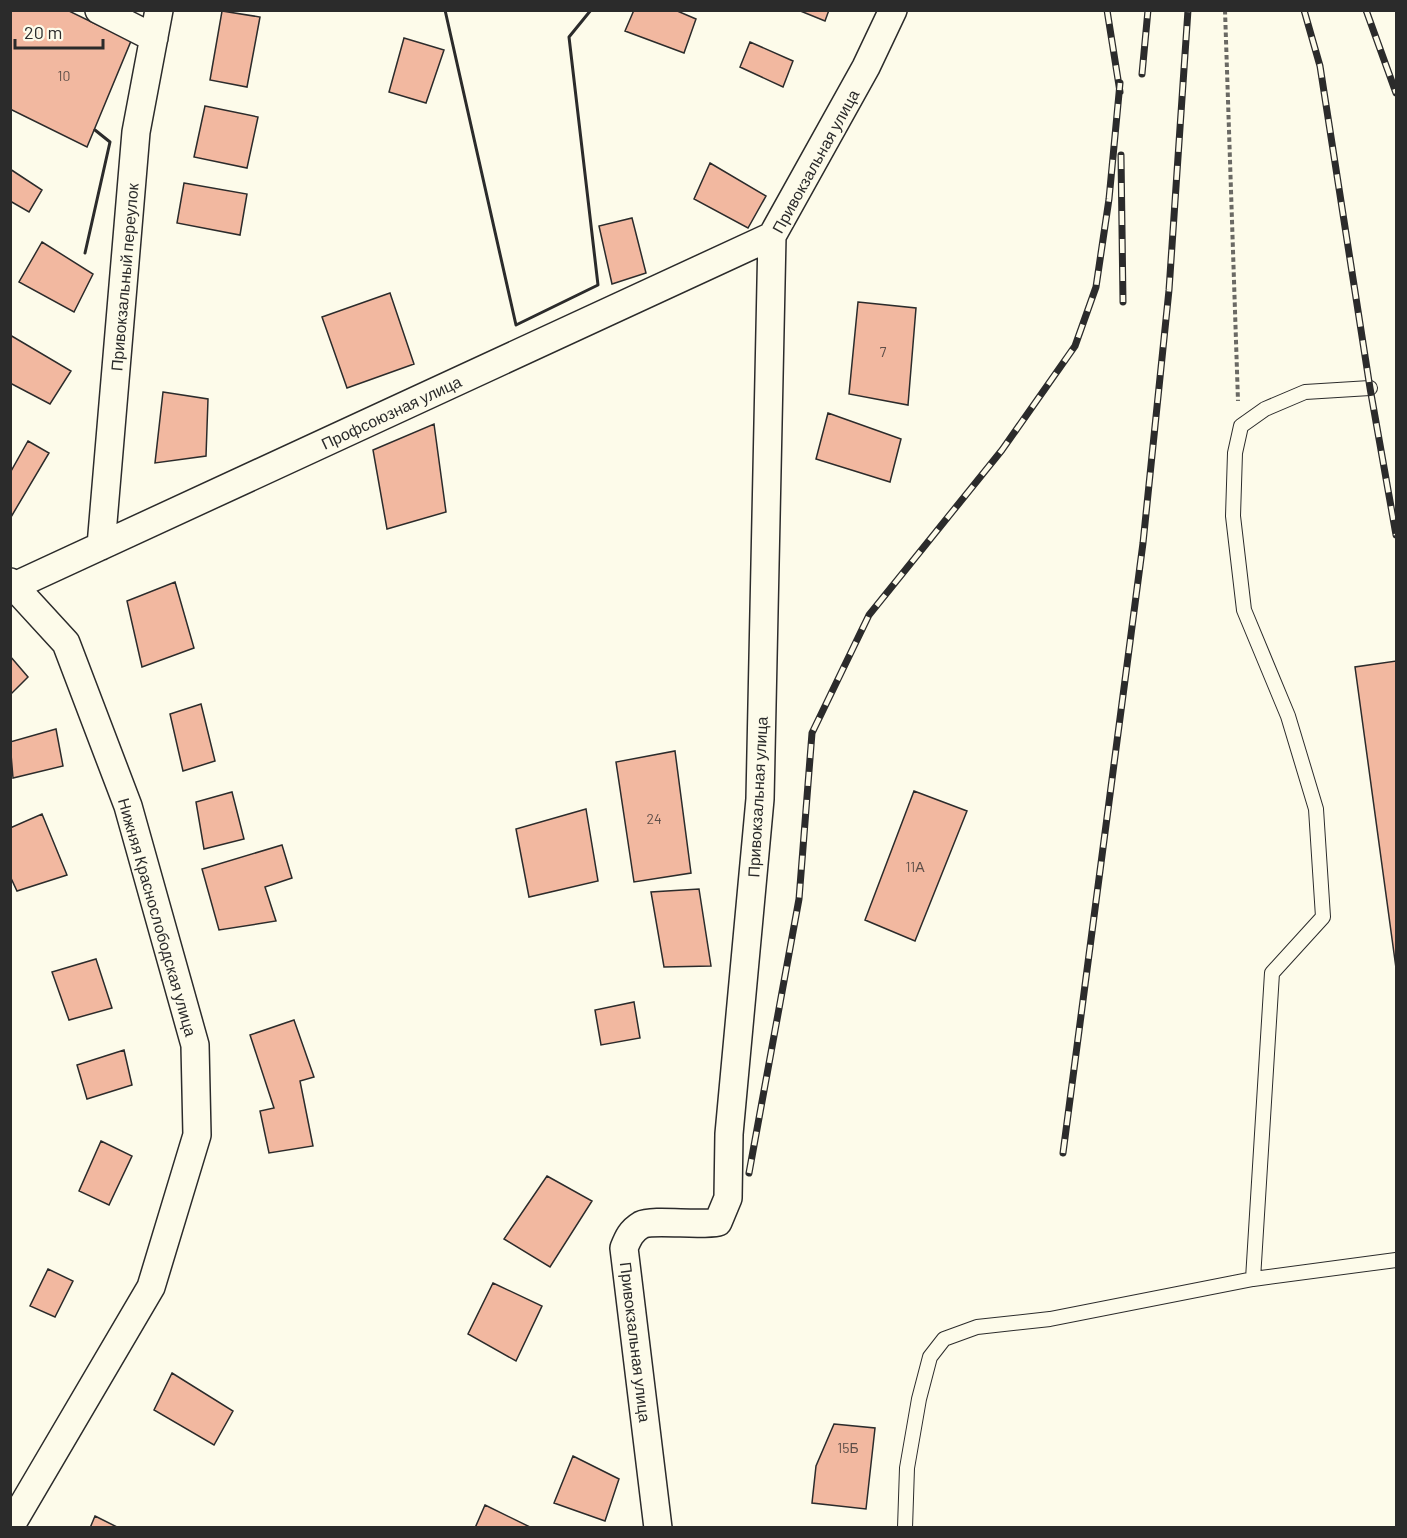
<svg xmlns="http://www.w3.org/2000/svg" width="1407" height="1538" font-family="Barlow,sans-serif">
<rect width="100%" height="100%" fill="#fdfbea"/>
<path fill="#f2b8a0" stroke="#2b2b2b" stroke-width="1.5" d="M 10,10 L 67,10 L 131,41 L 87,147 L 10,109 Z
M 634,10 L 675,10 L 696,19 L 684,53 L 625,31 Z
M 798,10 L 829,10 L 825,21 Z
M 222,11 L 260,17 L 247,87 L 210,80 Z
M 404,38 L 444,50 L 426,103 L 389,92 Z
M 750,42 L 793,61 L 783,87 L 740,67 Z
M 205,106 L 258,117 L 247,168 L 194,157 Z
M 710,163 L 766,196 L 748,228 L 694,199 Z
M 10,169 L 42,190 L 29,212 L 10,201 Z
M 184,183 L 247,194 L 240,235 L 177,223 Z
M 632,218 L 646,273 L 612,284 L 599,226 Z
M 42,242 L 93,274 L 74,312 L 19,282 Z
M 390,293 L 414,364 L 347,388 L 322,317 Z
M 858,302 L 916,308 L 908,405 L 849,394 Z
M 10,335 L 71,371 L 50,404 L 10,383 Z
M 163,392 L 208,399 L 206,456 L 155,463 Z
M 828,413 L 901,439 L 890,482 L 816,459 Z
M 434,424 L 446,512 L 387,529 L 373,450 Z
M 28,441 L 49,453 L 11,517 L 10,473 Z
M 175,582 L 194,648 L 142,667 L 127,601 Z
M 10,656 L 28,677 L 10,695 Z
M 1396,661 L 1396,968 L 1355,667 Z
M 201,704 L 215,761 L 183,771 L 170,714 Z
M 56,729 L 63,766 L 13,778 L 10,742 Z
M 675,751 L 691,873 L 634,882 L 616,762 Z
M 914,791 L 967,811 L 915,941 L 865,920 Z
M 232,792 L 244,839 L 204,849 L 196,802 Z
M 586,809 L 598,881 L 529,897 L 516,829 Z
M 42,814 L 67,875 L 17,891 L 10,876 L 10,828 Z
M 282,845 L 292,878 L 265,887 L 276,921 L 219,930 L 202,869 Z
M 699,889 L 711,966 L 664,967 L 651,892 Z
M 96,959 L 112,1008 L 69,1020 L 52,972 Z
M 634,1002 L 640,1038 L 601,1045 L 595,1010 Z
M 294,1020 L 314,1077 L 300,1081 L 313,1146 L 269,1153 L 260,1111 L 274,1108 L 250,1035 Z
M 124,1050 L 132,1085 L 87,1099 L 77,1065 Z
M 101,1141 L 132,1156 L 109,1205 L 79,1191 Z
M 547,1176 L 592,1201 L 550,1267 L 504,1239 Z
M 48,1269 L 73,1281 L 55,1317 L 30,1306 Z
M 493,1283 L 542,1306 L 516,1361 L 468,1334 Z
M 172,1373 L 233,1411 L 214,1445 L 154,1410 Z
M 834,1424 L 875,1428 L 866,1509 L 812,1503 L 816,1466 Z
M 573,1456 L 619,1479 L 605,1521 L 554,1503 Z
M 485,1505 L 532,1528 L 475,1528 Z
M 95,1516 L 119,1528 L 90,1528 Z"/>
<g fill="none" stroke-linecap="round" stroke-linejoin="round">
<defs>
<path id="service" d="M 1253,1279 L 1396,1260
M 905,1528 L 907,1468 L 919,1399 L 930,1357 L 944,1339 L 977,1327 L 1050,1319 L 1253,1279 L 1272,973 L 1323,917 L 1316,809 L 1288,716 L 1244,610 L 1233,516 L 1235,453 L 1241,426 L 1265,409 L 1305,392 L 1370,388"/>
<path id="minor" d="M 99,10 L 154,38
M 101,546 L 136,132 L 159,10
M 10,582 L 66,643 L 128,806 L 195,1045 L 197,1135 L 151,1287 L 10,1527
M 10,588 L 772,236
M 658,1528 L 624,1248 C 628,1238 631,1231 641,1225 C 653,1219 699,1226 718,1222 L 728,1198 L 729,1134 L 760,799 L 772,236 L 866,67 L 893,10"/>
</defs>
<use href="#service" stroke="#2b2b2b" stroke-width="16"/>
<use href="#minor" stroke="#2b2b2b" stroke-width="30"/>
<path stroke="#6a6964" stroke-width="4" stroke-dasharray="4.5 3" stroke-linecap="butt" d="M 1225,10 L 1238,401"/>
<use href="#service" stroke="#fdfbea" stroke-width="14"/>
<use href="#minor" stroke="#fdfbea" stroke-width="27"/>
<defs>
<path id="rail" d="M 1107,10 L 1120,92
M 1304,10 L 1320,66 L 1370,388 L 1396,535
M 1366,10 L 1396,93
M 1142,74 L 1148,10
M 1121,155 L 1123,302
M 1063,1153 L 1143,543 L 1169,290 L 1188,10
M 749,1173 L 799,899 L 812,733 L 869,615 L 1002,450 L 1075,346 L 1096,287 L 1109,199 L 1120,83"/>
</defs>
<use href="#rail" stroke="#2b2b2b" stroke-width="7"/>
<use href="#rail" stroke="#fdfbea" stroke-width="4.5" stroke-dasharray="14" stroke-linecap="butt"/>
<path stroke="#2b2b2b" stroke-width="3" d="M 445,10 L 516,325 L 598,285 L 569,37 L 591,10
M 85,253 L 110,142 L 95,130"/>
</g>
<g text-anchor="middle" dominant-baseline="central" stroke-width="4.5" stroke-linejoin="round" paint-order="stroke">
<g font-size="14" fill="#5d4e48">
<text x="64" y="75">10</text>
<text x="883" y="351">7</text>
<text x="654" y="818">24</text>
<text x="915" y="866">11А</text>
<text x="848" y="1447">15Б</text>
</g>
<g font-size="16" fill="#2b2b2b" stroke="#fdfbea">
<text transform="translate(815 161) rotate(-61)">Привокзальная улица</text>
<text transform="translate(124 277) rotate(-85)">Привокзальный переулок</text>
<text transform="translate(391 412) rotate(-25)">Профсоюзная улица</text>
<text transform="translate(757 797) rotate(-87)">Привокзальная улица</text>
<text transform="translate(158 917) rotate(74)">Нижняя Краснослободская улица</text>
<text transform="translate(636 1342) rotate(83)">Привокзальная улица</text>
</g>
</g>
<rect width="1407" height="1538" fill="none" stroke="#2b2b2b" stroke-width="24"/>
<path d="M15 39v9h88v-9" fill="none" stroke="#2b2b2b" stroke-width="3"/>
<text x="24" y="39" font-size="18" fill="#2b2b2b" stroke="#fdfbea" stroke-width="4.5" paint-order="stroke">20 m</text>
</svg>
